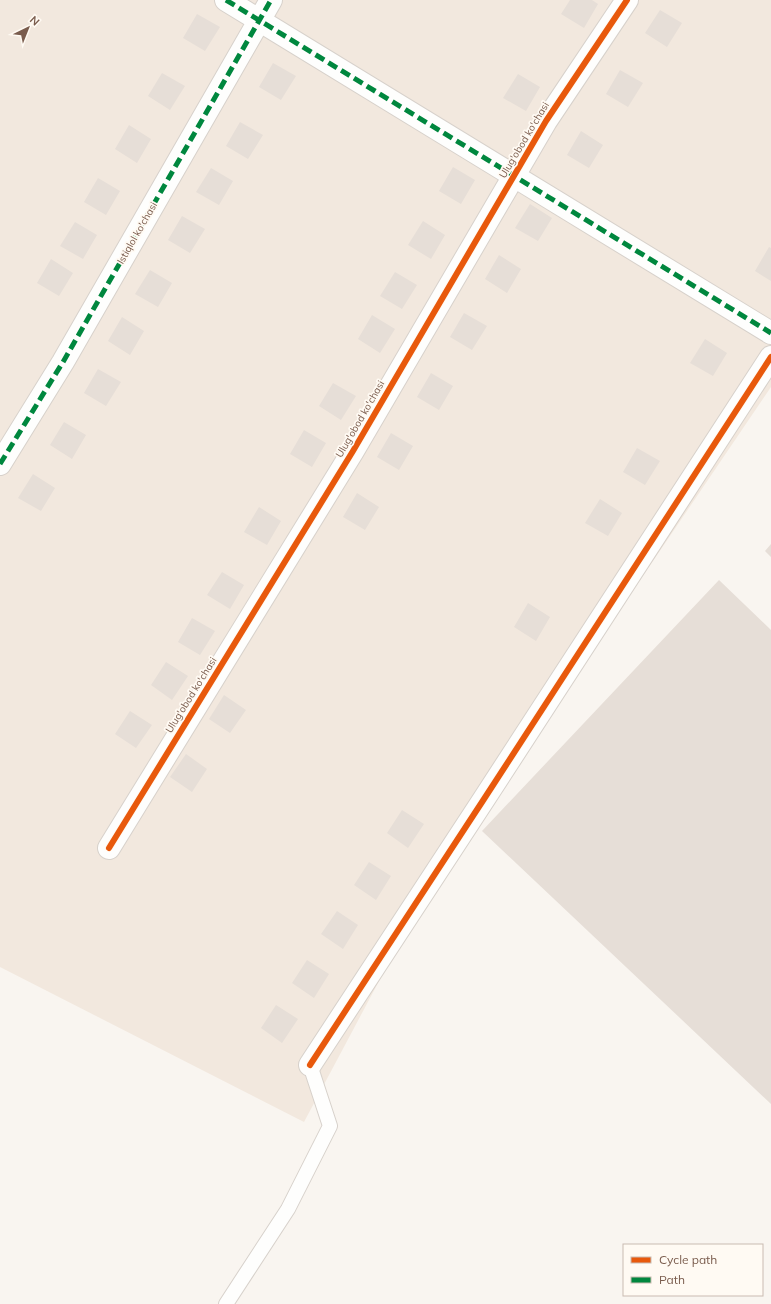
<svg xmlns="http://www.w3.org/2000/svg" width="771" height="1304" font-family="Mulish,sans-serif">
<rect width="100%" height="100%" fill="#f9f5f0"/>
<path fill="#f2e8de" d="M 0,0 L 771,0 L 771,387 L 419,906 L 304,1122 L 0,967 Z"/>
<path fill="#e6ded7" d="M 570,0 L 592,0 L 598,4 L 584,28 L 561,14 Z
M 660,10 L 682,23 L 667,47 L 645,33 Z
M 197,14 L 220,27 L 205,51 L 183,38 Z
M 273,63 L 296,76 L 281,100 L 259,87 Z
M 620,70 L 643,83 L 628,107 L 606,94 Z
M 162,73 L 185,86 L 170,110 L 148,96 Z
M 518,74 L 540,87 L 526,111 L 503,98 Z
M 240,122 L 263,135 L 248,159 L 226,146 Z
M 129,125 L 151,139 L 137,163 L 115,149 Z
M 581,131 L 603,145 L 589,168 L 567,155 Z
M 453,167 L 475,180 L 461,204 L 439,191 Z
M 211,168 L 233,181 L 219,205 L 196,192 Z
M 98,178 L 120,191 L 106,215 L 84,202 Z
M 530,204 L 552,218 L 538,241 L 515,228 Z
M 182,216 L 205,229 L 190,253 L 168,240 Z
M 423,221 L 445,235 L 431,259 L 408,245 Z
M 75,222 L 97,235 L 83,259 L 60,246 Z
M 769,247 L 771,248 L 771,281 L 755,271 Z
M 499,255 L 521,269 L 507,293 L 485,279 Z
M 51,259 L 73,273 L 59,296 L 37,283 Z
M 150,270 L 172,283 L 158,307 L 135,294 Z
M 395,272 L 417,285 L 402,309 L 380,296 Z
M 464,313 L 487,326 L 472,350 L 450,337 Z
M 372,315 L 395,329 L 380,353 L 358,339 Z
M 122,317 L 144,331 L 130,355 L 108,341 Z
M 705,339 L 727,353 L 713,376 L 690,363 Z
M 98,369 L 121,382 L 106,406 L 84,393 Z
M 431,373 L 453,386 L 439,410 L 417,397 Z
M 333,383 L 356,396 L 341,420 L 319,406 Z
M 64,422 L 86,435 L 72,459 L 50,445 Z
M 304,430 L 326,443 L 312,467 L 290,454 Z
M 391,433 L 413,446 L 399,470 L 377,457 Z
M 637,448 L 660,461 L 645,485 L 623,472 Z
M 33,474 L 55,488 L 41,511 L 18,498 Z
M 357,493 L 379,507 L 365,530 L 343,517 Z
M 600,499 L 622,513 L 608,536 L 585,523 Z
M 259,507 L 281,521 L 267,545 L 244,532 Z
M 771,544 L 771,557 L 765,551 Z
M 222,572 L 244,585 L 230,609 L 207,595 Z
M 719,580 L 771,630 L 771,1104 L 482,831 Z
M 528,603 L 550,617 L 536,641 L 514,627 Z
M 192,618 L 215,631 L 200,655 L 178,642 Z
M 166,662 L 188,676 L 172,700 L 151,685 Z
M 224,695 L 246,710 L 230,733 L 209,719 Z
M 130,711 L 152,725 L 136,748 L 115,734 Z
M 186,754 L 207,769 L 192,792 L 170,777 Z
M 402,810 L 424,824 L 408,848 L 387,833 Z
M 369,862 L 391,876 L 376,900 L 354,885 Z
M 337,911 L 358,925 L 343,949 L 321,934 Z
M 307,960 L 329,974 L 314,998 L 292,983 Z
M 276,1005 L 298,1019 L 282,1043 L 261,1028 Z"/>
<g fill="none" stroke-linecap="round" stroke-linejoin="round">
<defs>
<path id="lane" d="M 226,1304 L 288,1209 L 330,1126 L 310,1065"/>
<path id="street" d="M 226,0 L 771,333
M 0,464 L 63,362 L 271,0
M 109,848 L 353,451 L 546,121 L 627,0
M 310,1065 L 484,799 L 771,357"/>
</defs>
<use href="#lane" stroke="#d7d1cb" stroke-width="16"/>
<use href="#street" stroke="#d7d1cb" stroke-width="24"/>
<use href="#lane" stroke="#fefefd" stroke-width="14"/>
<use href="#street" stroke="#fefefd" stroke-width="22"/>
<path stroke="#00873e" stroke-width="5" stroke-dasharray="10 5" stroke-linecap="butt" d="M 226,0 L 771,333
M 0,464 L 63,362 L 271,0"/>
<defs>
<path id="cycleway" d="M 109,848 L 353,451 L 546,121 L 627,0
M 310,1065 L 484,799 L 771,357"/>
</defs>
<use href="#cycleway" stroke="#fffaf3" stroke-width="8"/>
<use href="#cycleway" stroke="#e8590c" stroke-width="6"/>
</g>
<g text-anchor="middle" dominant-baseline="central" stroke-width="3.5" stroke-linejoin="round" paint-order="stroke">
<g font-size="10" fill="#7a5c4d" stroke="#fffaf3">
<text transform="translate(524 140) rotate(-59)">Ulug'obod ko'chasi</text>
<text transform="translate(137 233) rotate(-60)">Istiqlol ko'chasi</text>
<text transform="translate(360 419) rotate(-60)">Ulug'obod ko'chasi</text>
<text transform="translate(191 695) rotate(-58)">Ulug'obod ko'chasi</text>
</g>
</g>
<rect x="623" y="1244" width="140" height="52" fill="#fffaf3" stroke="#cabbb1"/>
<rect x="631" y="1257" width="20" height="6" fill="#e8590c" stroke="#cabbb1"/>
<text x="659" y="1264" font-size="12" fill="#7a5c4d">Cycle path</text>
<rect x="631" y="1277" width="20" height="6" fill="#00873e" stroke="#cabbb1"/>
<text x="659" y="1284" font-size="12" fill="#7a5c4d">Path</text>
<g transform="translate(28 28) rotate(43)" stroke="#fffaf3" stroke-width="3" paint-order="stroke">
<path d="M0-3L7 15L0 10L-7 15Z" fill="#7a5c4d"/>
<text y="-6" font-size="11" font-weight="bold" text-anchor="middle" fill="#7a5c4d">N</text>
</g>
</svg>
